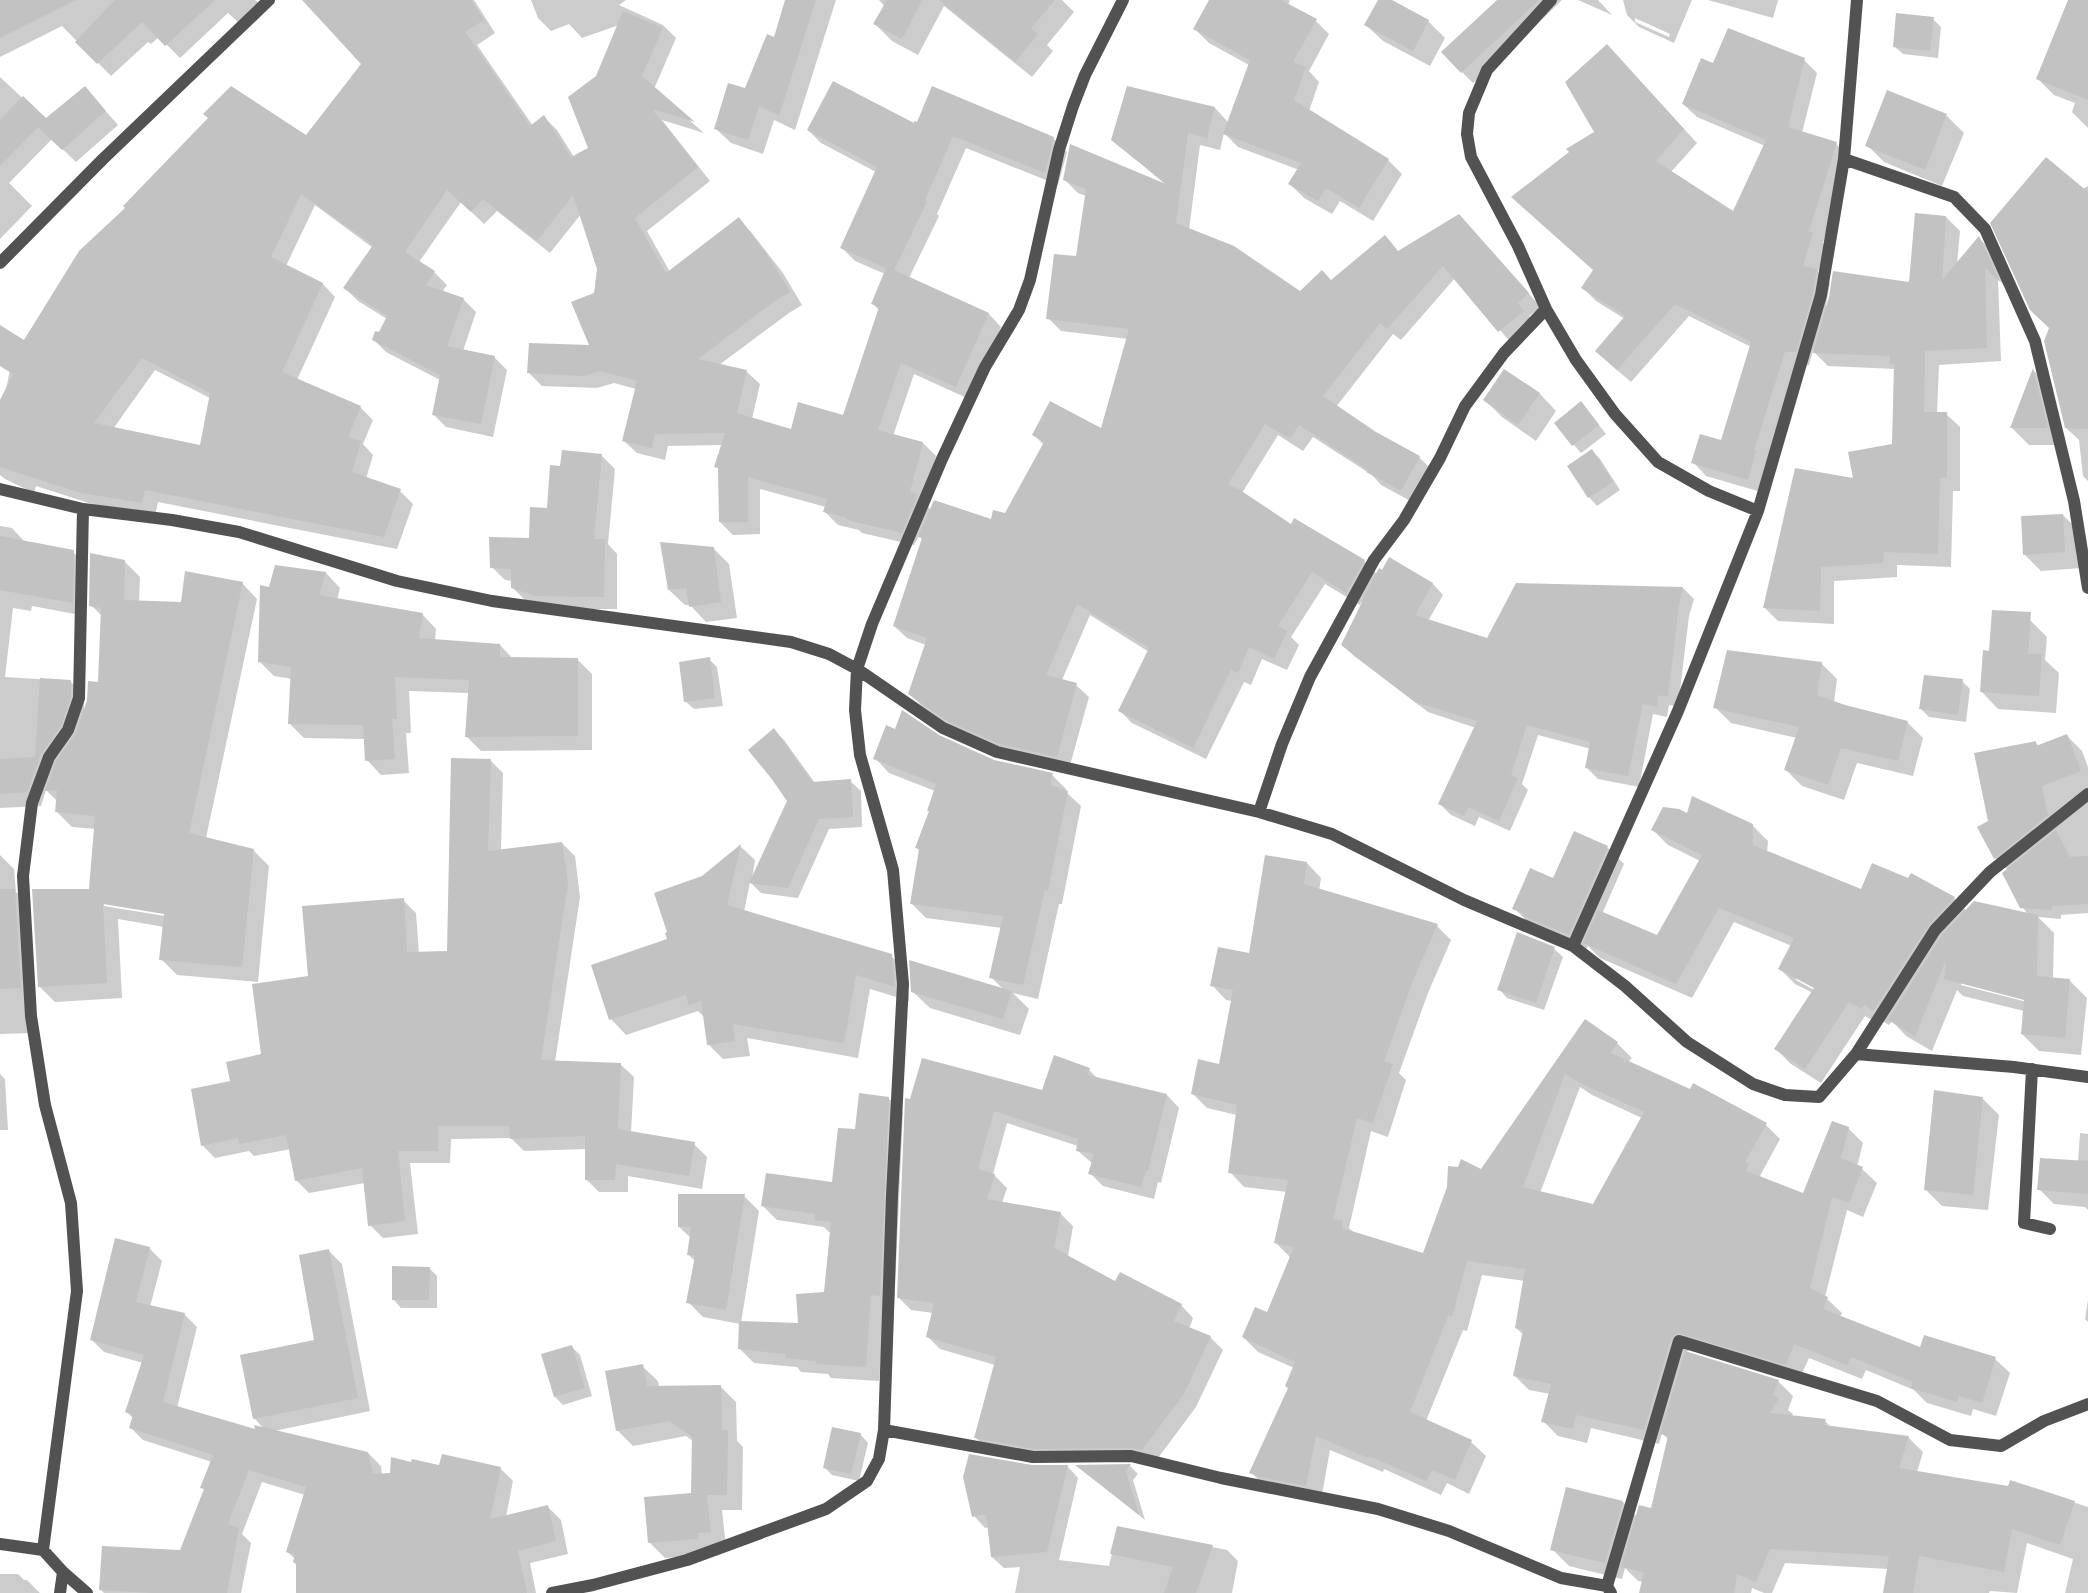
<svg xmlns="http://www.w3.org/2000/svg" width="2088" height="1593" font-family="Raleway,sans-serif">
<rect width="100%" height="100%" fill="#fff"/>
<path fill="#0003" fill-rule="evenodd" d="M 0,0 L 255,0 L 259,3 L 238,22 L 228,13 L 180,58 L 159,37 L 151,44 L 148,42 L 111,76 L 62,26 L 0,57 Z
M 322,0 L 474,0 L 495,33 L 477,45 L 533,126 L 544,117 L 557,130 L 574,157 L 590,149 L 597,77 L 619,25 L 582,38 L 569,24 L 551,31 L 538,18 L 531,0 L 626,0 L 619,5 L 663,25 L 676,38 L 654,89 L 704,133 L 662,120 L 710,181 L 647,231 L 670,272 L 738,219 L 751,232 L 783,273 L 802,305 L 789,313 L 719,365 L 747,372 L 760,384 L 752,419 L 792,431 L 844,416 L 879,310 L 873,304 L 885,274 L 855,261 L 842,248 L 876,172 L 821,143 L 808,130 L 914,125 L 1054,139 L 1067,152 L 1058,185 L 966,148 L 937,214 L 939,216 L 909,278 L 989,314 L 1001,327 L 969,399 L 914,374 L 893,436 L 923,443 L 936,456 L 924,502 L 931,510 L 992,521 L 1006,515 L 1044,445 L 1034,435 L 1102,430 L 1128,339 L 1061,331 L 1048,318 L 1077,258 L 1086,196 L 1078,193 L 1065,180 L 1166,185 L 1113,139 L 1215,108 L 1228,122 L 1249,65 L 1209,43 L 1195,29 L 1210,0 L 1290,0 L 1288,5 L 1316,21 L 1329,34 L 1309,71 L 1319,82 L 1309,111 L 1388,160 L 1402,174 L 1373,221 L 1340,201 L 1332,214 L 1304,198 L 1290,184 L 1299,170 L 1238,147 L 1224,133 L 1220,150 L 1200,145 L 1189,230 L 1300,293 L 1331,282 L 1399,252 L 1459,216 L 1541,307 L 1529,316 L 1535,324 L 1512,344 L 1455,278 L 1401,340 L 1393,334 L 1336,407 L 1375,433 L 1419,457 L 1432,470 L 1414,503 L 1381,485 L 1372,475 L 1313,437 L 1303,451 L 1278,435 L 1242,493 L 1291,526 L 1364,561 L 1377,574 L 1383,572 L 1389,559 L 1433,584 L 1443,595 L 1428,621 L 1488,640 L 1517,585 L 1683,588 L 1694,599 L 1689,616 L 1678,707 L 1669,705 L 1667,717 L 1653,714 L 1639,787 L 1598,779 L 1587,768 L 1591,749 L 1538,735 L 1522,784 L 1528,790 L 1510,831 L 1479,817 L 1475,826 L 1451,815 L 1440,804 L 1476,728 L 1428,712 L 1354,656 L 1343,645 L 1366,599 L 1363,598 L 1360,605 L 1325,584 L 1291,637 L 1299,645 L 1287,670 L 1262,659 L 1251,685 L 1244,682 L 1206,759 L 1132,723 L 1120,711 L 1149,652 L 1090,615 L 1062,680 L 1076,685 L 1089,697 L 1069,769 L 1014,756 L 961,733 L 922,706 L 909,693 L 926,645 L 907,638 L 894,626 L 923,540 L 919,536 L 914,545 L 862,533 L 859,530 L 838,525 L 825,512 L 826,507 L 760,489 L 760,534 L 733,535 L 720,522 L 720,470 L 716,466 L 722,445 L 668,446 L 665,460 L 637,453 L 624,441 L 636,389 L 614,383 L 597,388 L 542,386 L 529,373 L 591,347 L 598,269 L 581,214 L 550,253 L 497,211 L 484,224 L 461,202 L 419,262 L 434,272 L 447,285 L 442,292 L 463,299 L 476,312 L 463,351 L 494,357 L 507,370 L 493,437 L 446,427 L 433,414 L 440,380 L 386,352 L 373,339 L 380,334 L 387,319 L 358,301 L 345,288 L 373,248 L 315,205 L 286,266 L 323,284 L 335,297 L 297,380 L 360,407 L 373,420 L 363,444 L 373,455 L 366,479 L 400,491 L 413,504 L 397,549 L 158,502 L 155,516 L 95,505 L 36,486 L 34,493 L 5,479 L 0,475 L 0,422 L 16,337 L 24,343 L 306,137 L 363,64 ZM 155,370 L 210,398 L 202,447 L 113,429 Z
M 787,0 L 836,0 L 795,130 L 774,120 L 763,154 L 731,143 L 715,128 L 746,90 L 775,39 Z
M 879,0 L 1062,0 L 1074,12 L 1047,45 L 1053,51 L 1032,77 L 944,6 L 918,55 L 892,41 L 875,24 L 885,7 Z
M 1380,0 L 1388,0 L 1428,21 L 1445,38 L 1430,66 L 1383,41 L 1366,25 Z
M 1499,0 L 1562,0 L 1517,44 L 1473,83 L 1462,72 Z
M 1578,0 L 1598,0 L 1612,15 Z
M 1623,0 L 1692,0 L 1674,43 L 1639,27 L 1627,15 ZM 1635,18 L 1670,34 L 1669,37 L 1635,22 Z
M 1708,0 L 1778,0 L 1773,18 Z
M 2069,0 L 2088,1 L 2088,128 L 2072,112 L 2075,103 L 2054,95 L 2038,79 Z
M 1933,19 L 1941,27 L 1938,58 L 1903,54 L 1894,46 Z
M 1620,59 L 1697,143 L 1671,172 L 1734,213 L 1765,146 L 1697,117 L 1683,104 L 1714,65 L 1804,60 L 1817,73 L 1802,133 L 1836,144 L 1850,157 L 1823,243 L 1826,247 L 1818,272 L 1830,283 L 1826,306 L 1911,284 L 1946,217 L 1960,231 L 1957,264 L 1979,238 L 1993,252 L 2010,291 L 1998,279 L 2001,361 L 1939,365 L 1937,413 L 1946,414 L 1960,427 L 1960,491 L 1953,491 L 1951,567 L 1897,565 L 1897,577 L 1834,581 L 1834,624 L 1778,621 L 1764,607 L 1855,480 L 1893,445 L 1896,369 L 1828,366 L 1813,351 L 1809,365 L 1798,364 L 1761,492 L 1706,476 L 1693,462 L 1722,442 L 1751,347 L 1689,316 L 1631,382 L 1610,364 L 1625,319 L 1596,301 L 1583,288 L 1594,271 L 1596,132 Z
M 0,77 L 46,120 L 85,88 L 118,125 L 76,162 L 52,139 L 9,183 L 32,206 L 0,239 Z
M 1887,92 L 1947,116 L 1964,133 L 1942,186 L 1884,162 L 1867,145 Z
M 2088,186 L 2088,481 L 2083,476 L 2079,440 L 2066,428 L 2050,328 L 2083,189 Z
M 1505,371 L 1540,394 L 1556,411 L 1536,441 L 1502,417 L 1485,400 Z
M 2034,371 L 2050,387 L 2064,445 L 2029,445 L 2012,428 Z
M 1589,412 L 1606,434 L 1581,453 L 1556,424 Z
M 1592,451 L 1600,459 L 1620,490 L 1597,506 L 1589,497 L 1569,466 Z
M 602,456 L 615,469 L 608,544 L 617,554 L 617,609 L 549,609 L 525,600 L 512,587 L 512,581 L 505,580 L 492,567 L 530,539 L 548,509 L 562,468 Z
M 2063,515 L 2080,532 L 2081,568 L 2041,571 L 2024,554 Z
M 0,526 L 12,528 L 25,542 L 73,552 L 87,566 L 86,616 L 32,606 L 31,611 L 13,608 L 5,677 L 70,681 L 84,695 L 84,711 L 99,683 L 102,616 L 91,605 L 124,561 L 140,577 L 139,602 L 182,604 L 242,583 L 257,599 L 206,838 L 254,851 L 269,866 L 258,982 L 177,975 L 161,959 L 164,927 L 118,919 L 122,998 L 55,1002 L 39,986 L 90,890 L 96,829 L 72,827 L 56,811 L 57,801 L 46,790 L 41,806 L 0,808 ZM 104,903 L 172,914 L 171,917 L 104,906 Z
M 713,548 L 729,564 L 737,618 L 706,622 L 690,605 L 685,605 L 669,590 Z
M 326,573 L 340,588 L 337,600 L 422,614 L 436,629 L 435,641 L 500,645 L 513,659 L 577,659 L 592,674 L 592,750 L 481,751 L 466,736 L 469,693 L 409,691 L 411,733 L 406,733 L 409,773 L 381,775 L 367,760 L 365,739 L 304,738 L 290,724 L 292,679 L 274,676 L 259,661 L 270,589 Z
M 2030,620 L 2047,637 L 2045,660 L 2059,673 L 2056,713 L 1998,709 L 1981,691 L 1990,652 Z
M 709,659 L 717,667 L 723,706 L 694,709 L 685,701 Z
M 1821,663 L 1837,679 L 1834,703 L 1907,722 L 1923,738 L 1913,776 L 1857,763 L 1844,800 L 1802,786 L 1786,770 L 1797,738 L 1731,723 L 1715,707 Z
M 1962,681 L 1970,689 L 1966,722 L 1929,717 L 1921,709 Z
M 774,730 L 784,740 L 815,783 L 850,781 L 861,791 L 862,827 L 829,829 L 798,898 L 761,893 L 750,882 L 744,912 L 891,956 L 907,971 L 909,1001 L 870,989 L 858,1058 L 747,1038 L 750,1056 L 723,1059 L 708,1044 L 705,1018 L 698,1011 L 626,1035 L 611,1019 L 593,966 L 669,940 L 703,877 L 740,846 L 755,860 L 752,879 L 789,801 Z
M 896,731 L 939,737 L 993,761 L 1052,775 L 1066,789 L 1066,792 L 1081,806 L 1062,904 L 1059,904 L 1038,999 L 1013,993 L 1029,1009 L 1020,1035 L 930,1008 L 912,991 L 1003,989 L 991,977 L 1002,928 L 926,918 L 912,904 L 920,851 L 916,847 L 930,812 L 935,791 L 889,773 L 875,758 Z
M 2067,736 L 2082,751 L 2088,767 L 2088,913 L 2061,915 L 2061,919 L 2038,917 L 2054,933 L 2053,979 L 2070,981 L 2087,998 L 2081,1055 L 2039,1051 L 2022,1034 L 2024,1011 L 1963,996 L 1957,990 L 1932,1051 L 1906,1036 L 1892,1021 L 1889,1025 L 1879,1019 L 1877,1023 L 1865,1016 L 1821,1083 L 1791,1064 L 1776,1049 L 1813,993 L 1795,984 L 1780,969 L 1792,946 L 1734,922 L 1692,998 L 1600,958 L 1588,946 L 1585,951 L 1531,925 L 1514,908 L 1553,880 L 1575,833 L 1608,848 L 1624,864 L 1602,914 L 1657,937 L 1700,861 L 1668,845 L 1653,830 L 1687,816 L 1752,825 L 1768,841 L 1767,853 L 1862,891 L 1908,880 L 1911,875 L 1954,898 L 1967,911 L 2029,915 L 2022,907 L 2008,870 L 1995,858 L 1990,822 L 2035,742 L 2039,746 ZM 1796,977 L 1822,990 L 1820,993 L 1796,980 ZM 1961,982 L 2032,1000 L 2031,1003 L 1961,985 Z
M 490,760 L 503,773 L 501,851 L 562,843 L 575,856 L 580,897 L 555,1062 L 620,1064 L 634,1077 L 631,1133 L 694,1144 L 707,1157 L 702,1189 L 628,1176 L 628,1192 L 599,1192 L 586,1179 L 587,1149 L 524,1151 L 511,1138 L 451,1139 L 450,1163 L 410,1163 L 418,1234 L 383,1238 L 370,1225 L 365,1183 L 309,1193 L 296,1180 L 291,1149 L 254,1156 L 249,1151 L 215,1158 L 202,1145 L 232,1083 L 262,1055 L 309,978 L 403,900 L 416,913 L 419,954 L 449,953 Z
M 0,855 L 14,869 L 16,892 L 29,904 L 32,1033 L 0,1034 Z
M 1307,863 L 1321,878 L 1319,891 L 1437,926 L 1451,940 L 1428,993 L 1399,1073 L 1406,1080 L 1388,1137 L 1371,1131 L 1349,1228 L 1354,1233 L 1424,1255 L 1586,1021 L 1617,1043 L 1632,1058 L 1628,1062 L 1766,1125 L 1780,1139 L 1760,1176 L 1762,1178 L 1804,1195 L 1848,1128 L 1863,1143 L 1857,1167 L 1862,1169 L 1877,1183 L 1863,1217 L 1847,1210 L 1825,1297 L 1842,1313 L 1840,1317 L 1921,1349 L 1995,1359 L 2010,1373 L 1996,1416 L 1973,1409 L 1971,1416 L 1927,1403 L 1914,1390 L 1866,1370 L 1862,1379 L 1809,1358 L 1800,1378 L 1693,1347 L 1685,1353 L 1778,1381 L 1793,1396 L 1788,1410 L 1793,1414 L 1791,1417 L 1825,1421 L 1832,1428 L 1908,1437 L 1923,1452 L 1917,1472 L 2009,1488 L 2011,1482 L 2088,1507 L 2088,1593 L 2065,1593 L 2073,1559 L 2027,1543 L 2017,1593 L 1990,1591 L 1989,1593 L 1885,1593 L 1888,1569 L 1785,1563 L 1772,1593 L 1764,1593 L 1752,1588 L 1751,1593 L 1643,1593 L 1643,1582 L 1638,1581 L 1625,1568 L 1622,1579 L 1569,1566 L 1552,1549 L 1567,1489 L 1623,1502 L 1637,1517 L 1652,1509 L 1669,1440 L 1662,1433 L 1659,1444 L 1591,1428 L 1587,1443 L 1558,1436 L 1543,1421 L 1550,1394 L 1529,1390 L 1514,1375 L 1524,1335 L 1516,1328 L 1525,1281 L 1482,1275 L 1467,1331 L 1463,1330 L 1426,1421 L 1471,1442 L 1486,1456 L 1469,1494 L 1447,1483 L 1441,1495 L 1384,1469 L 1383,1472 L 1330,1450 L 1321,1500 L 1265,1487 L 1251,1472 L 1289,1388 L 1294,1368 L 1258,1352 L 1243,1337 L 1268,1314 L 1290,1257 L 1275,1242 L 1287,1192 L 1244,1187 L 1230,1172 L 1237,1115 L 1207,1108 L 1192,1093 L 1220,1066 L 1232,1001 L 1226,1000 L 1212,985 L 1250,955 ZM 1580,1087 L 1592,1095 L 1642,1118 L 1594,1206 L 1540,1193 Z
M 1554,949 L 1563,957 L 1544,1010 L 1507,998 L 1499,989 Z
M 1089,1070 L 1098,1079 L 1167,1095 L 1179,1108 L 1161,1183 L 1158,1182 L 1154,1199 L 1103,1186 L 1090,1173 L 1093,1164 L 1078,1151 L 1078,1146 L 1007,1123 L 993,1174 L 1007,1188 L 1002,1203 L 1060,1213 L 1073,1226 L 1068,1257 L 1115,1283 L 1181,1305 L 1193,1318 L 1189,1329 L 1210,1337 L 1223,1350 L 1196,1407 L 1155,1462 L 988,1450 L 975,1437 L 995,1365 L 940,1349 L 927,1336 L 933,1313 L 911,1310 L 898,1297 L 907,1100 L 1043,1092 Z
M 0,1074 L 5,1079 L 8,1130 L 0,1130 Z
M 888,1098 L 903,1112 L 894,1309 L 885,1308 L 879,1381 L 831,1378 L 828,1374 L 801,1372 L 797,1367 L 754,1363 L 739,1348 L 740,1324 L 703,1317 L 688,1302 L 695,1261 L 688,1254 L 691,1238 L 679,1227 L 744,1196 L 759,1211 L 741,1323 L 799,1325 L 825,1294 L 830,1233 L 824,1227 L 777,1220 L 763,1206 L 833,1184 L 856,1131 Z
M 1983,1099 L 1999,1115 L 1988,1210 L 1942,1206 L 1926,1190 Z
M 2080,1133 L 2088,1134 L 2088,1210 L 2085,1207 L 2054,1204 L 2039,1189 L 2078,1162 Z
M 149,1248 L 162,1261 L 150,1307 L 184,1314 L 197,1327 L 177,1408 L 257,1431 L 264,1429 L 255,1419 L 242,1356 L 316,1341 L 329,1251 L 342,1264 L 370,1411 L 274,1431 L 368,1453 L 381,1466 L 382,1475 L 441,1467 L 500,1468 L 513,1481 L 506,1517 L 548,1507 L 561,1520 L 568,1554 L 530,1563 L 536,1593 L 298,1593 L 298,1566 L 295,1559 L 288,1552 L 305,1495 L 262,1482 L 242,1534 L 251,1543 L 241,1593 L 104,1593 L 101,1590 L 181,1551 L 205,1490 L 202,1487 L 212,1462 L 143,1440 L 130,1427 L 133,1418 L 127,1412 L 143,1363 L 104,1352 L 91,1339 Z
M 429,1268 L 437,1276 L 437,1308 L 401,1308 L 393,1299 Z
M 2088,1300 L 2088,1322 L 2085,1319 Z
M 572,1347 L 580,1355 L 592,1396 L 563,1405 L 555,1397 Z
M 642,1366 L 658,1381 L 659,1387 L 721,1387 L 736,1402 L 737,1441 L 743,1447 L 742,1510 L 722,1510 L 726,1547 L 713,1554 L 665,1558 L 650,1543 L 692,1494 L 693,1441 L 686,1436 L 633,1446 L 617,1430 Z
M 860,1434 L 868,1443 L 859,1481 L 832,1475 L 824,1467 Z
M 1067,1466 L 1078,1478 L 1059,1560 L 1109,1566 L 1118,1528 L 1227,1550 L 1238,1561 L 1232,1593 L 1015,1593 L 1020,1567 L 1004,1568 L 992,1557 L 989,1527 L 985,1528 L 974,1516 L 1031,1467 Z
M 1078,1466 L 1130,1466 L 1138,1474 L 1133,1480 L 1145,1520 Z
M 0,1574 L 18,1574 L 24,1580 L 27,1580 L 40,1593 L 0,1593 Z"/>
<path fill="#c2c2c2" fill-rule="evenodd" d="M 0,0 L 76,0 L 0,38 Z
M 115,0 L 215,0 L 165,46 L 142,22 L 97,64 L 75,42 Z
M 302,0 L 471,0 L 484,20 L 465,32 L 530,126 L 544,115 L 571,157 L 588,148 L 568,97 L 596,76 L 623,11 L 663,28 L 642,76 L 695,122 L 652,109 L 698,167 L 635,218 L 666,273 L 739,217 L 770,259 L 790,292 L 776,300 L 698,359 L 747,370 L 737,413 L 791,429 L 798,402 L 843,415 L 879,307 L 871,304 L 886,268 L 840,248 L 877,167 L 807,130 L 833,81 L 914,123 L 914,121 L 917,122 L 932,86 L 1054,137 L 1045,173 L 953,136 L 925,200 L 927,202 L 894,270 L 989,313 L 956,387 L 901,363 L 878,430 L 923,442 L 910,492 L 918,494 L 902,533 L 847,520 L 847,518 L 823,512 L 827,499 L 748,477 L 748,522 L 719,522 L 718,468 L 714,467 L 725,433 L 655,434 L 652,448 L 622,441 L 637,381 L 600,371 L 584,376 L 527,373 L 529,343 L 589,345 L 571,302 L 594,293 L 597,269 L 573,195 L 537,241 L 483,199 L 471,212 L 447,190 L 405,252 L 435,271 L 426,285 L 464,298 L 447,346 L 495,356 L 481,424 L 432,415 L 440,375 L 372,340 L 375,331 L 379,332 L 387,316 L 343,288 L 373,245 L 301,194 L 271,257 L 323,283 L 282,372 L 361,406 L 348,437 L 361,441 L 352,472 L 401,489 L 384,537 L 145,490 L 142,503 L 81,493 L 0,467 L 0,400 L 13,374 L 0,366 L 0,325 L 24,340 L 79,251 L 125,208 L 123,206 L 208,118 L 203,114 L 231,86 L 306,135 L 361,64 ZM 142,358 L 210,393 L 200,445 L 94,423 Z
M 785,0 L 816,0 L 779,116 L 759,106 L 748,140 L 714,129 L 728,83 L 745,88 L 767,34 L 774,37 Z
M 887,0 L 922,0 L 902,39 L 873,24 Z
M 939,0 L 1055,0 L 1031,28 L 1038,34 L 1015,62 Z
M 1209,0 L 1281,0 L 1317,19 L 1293,62 L 1306,67 L 1294,100 L 1389,159 L 1359,208 L 1326,188 L 1318,201 L 1288,184 L 1301,163 L 1223,134 L 1250,60 L 1193,29 Z
M 1378,0 L 1392,0 L 1429,20 L 1413,51 L 1364,25 Z
M 1497,0 L 1539,0 L 1461,73 L 1441,52 Z
M 2068,0 L 2088,0 L 2088,100 L 2036,79 Z
M 1896,13 L 1934,17 L 1930,51 L 1893,47 Z
M 1728,28 L 1805,58 L 1788,127 L 1837,142 L 1809,231 L 1813,232 L 1803,266 L 1817,269 L 1813,293 L 1796,352 L 1785,352 L 1754,450 L 1756,451 L 1748,480 L 1691,463 L 1700,434 L 1721,440 L 1751,342 L 1675,304 L 1617,370 L 1595,351 L 1625,316 L 1581,288 L 1593,270 L 1511,197 L 1569,152 L 1566,149 L 1594,132 L 1565,82 L 1607,44 L 1684,129 L 1656,161 L 1733,211 L 1766,140 L 1682,104 L 1701,58 L 1713,63 Z
M 85,86 L 106,111 L 62,150 L 38,127 L 0,166 L 0,120 L 23,96 L 46,118 Z
M 1127,86 L 1215,107 L 1207,138 L 1188,133 L 1176,223 L 1234,246 L 1300,291 L 1322,270 L 1331,280 L 1385,235 L 1398,251 L 1459,214 L 1529,293 L 1518,303 L 1524,311 L 1498,332 L 1443,266 L 1387,329 L 1380,323 L 1323,396 L 1376,432 L 1420,456 L 1401,491 L 1366,472 L 1368,470 L 1299,425 L 1290,439 L 1265,424 L 1228,484 L 1240,490 L 1291,524 L 1294,518 L 1365,560 L 1346,593 L 1312,572 L 1278,626 L 1287,631 L 1274,659 L 1249,647 L 1238,673 L 1231,670 L 1193,748 L 1118,711 L 1149,648 L 1077,604 L 1046,675 L 1077,683 L 1057,757 L 1000,744 L 947,721 L 908,694 L 927,638 L 893,626 L 922,538 L 918,537 L 934,500 L 991,519 L 993,510 L 1005,513 L 1044,442 L 1032,435 L 1050,401 L 1101,428 L 1129,329 L 1046,319 L 1054,254 L 1076,256 L 1086,189 L 1063,180 L 1070,144 L 1166,184 L 1111,140 Z
M 1887,90 L 1947,114 L 1925,170 L 1865,146 Z
M 2046,157 L 2088,192 L 2088,429 L 2065,428 L 2044,341 L 2049,328 L 2030,310 L 1990,223 Z
M 1915,213 L 1946,216 L 1942,280 L 1979,236 L 2000,282 L 1985,268 L 1987,348 L 1925,351 L 1924,412 L 1947,412 L 1947,478 L 1940,478 L 1938,554 L 1884,552 L 1883,563 L 1821,567 L 1820,611 L 1763,608 L 1795,468 L 1853,478 L 1848,452 L 1892,444 L 1894,364 L 1890,364 L 1890,356 L 1813,353 L 1829,297 L 1833,271 L 1909,282 Z
M 2033,368 L 2048,428 L 2010,428 Z
M 1504,369 L 1540,393 L 1518,425 L 1483,400 Z
M 1581,401 L 1599,425 L 1572,446 L 1554,423 Z
M 1592,449 L 1613,482 L 1588,498 L 1567,466 Z
M 562,450 L 602,454 L 594,539 L 605,539 L 604,597 L 535,596 L 511,588 L 511,569 L 490,568 L 489,537 L 529,538 L 530,507 L 547,508 L 550,465 L 560,466 Z
M 2063,514 L 2065,552 L 2023,555 L 2021,516 Z
M 0,536 L 74,550 L 73,603 L 0,590 Z
M 660,542 L 714,547 L 721,602 L 689,607 L 686,588 L 668,590 Z
M 90,553 L 125,560 L 124,600 L 181,602 L 185,571 L 243,582 L 189,833 L 254,849 L 242,967 L 159,960 L 164,914 L 103,904 L 107,983 L 38,987 L 32,889 L 89,889 L 95,816 L 55,812 L 57,790 L 45,791 L 56,761 L 76,733 L 87,700 L 88,681 L 98,682 L 101,608 L 89,606 Z
M 1389,557 L 1433,583 L 1415,615 L 1487,638 L 1516,583 L 1683,587 L 1679,605 L 1668,697 L 1658,695 L 1657,707 L 1643,704 L 1628,776 L 1585,768 L 1590,742 L 1527,725 L 1511,775 L 1518,778 L 1499,821 L 1468,807 L 1464,816 L 1438,804 L 1477,721 L 1415,702 L 1341,645 L 1362,602 L 1361,602 L 1379,568 L 1382,570 Z
M 275,565 L 326,572 L 319,595 L 423,613 L 419,638 L 500,644 L 500,657 L 578,658 L 578,736 L 465,737 L 469,680 L 395,677 L 397,719 L 392,719 L 395,759 L 365,761 L 363,725 L 288,724 L 291,667 L 258,662 L 260,585 L 269,587 Z
M 1992,610 L 2031,612 L 2028,654 L 2042,654 L 2039,696 L 1980,692 L 1983,650 L 1989,651 Z
M 1727,650 L 1822,662 L 1817,695 L 1845,705 L 1908,721 L 1898,761 L 1841,748 L 1828,785 L 1784,770 L 1799,727 L 1713,708 Z
M 710,657 L 715,698 L 684,702 L 679,662 Z
M 1924,675 L 1963,679 L 1958,715 L 1919,709 Z
M 40,678 L 71,680 L 71,697 L 61,726 L 41,754 L 27,792 L 0,794 L 0,759 L 35,757 Z
M 902,710 L 939,735 L 994,760 L 1053,773 L 1050,785 L 1068,791 L 1048,891 L 1045,890 L 1023,985 L 989,978 L 1003,916 L 910,904 L 919,849 L 915,848 L 929,811 L 927,811 L 936,784 L 873,759 L 886,725 L 895,729 Z
M 774,728 L 812,782 L 851,779 L 853,817 L 819,819 L 788,888 L 749,883 L 787,801 L 771,778 L 748,750 Z
M 2067,734 L 2081,771 L 2042,786 L 2048,815 L 1994,859 L 1977,827 L 1988,821 L 1974,753 L 2036,741 L 2036,746 Z
M 451,758 L 491,759 L 488,851 L 562,842 L 568,883 L 541,1060 L 621,1063 L 618,1129 L 695,1142 L 689,1176 L 616,1164 L 615,1180 L 585,1180 L 585,1136 L 510,1139 L 509,1126 L 438,1126 L 438,1151 L 398,1151 L 405,1221 L 368,1226 L 362,1168 L 295,1181 L 286,1135 L 239,1144 L 238,1138 L 201,1146 L 191,1089 L 230,1081 L 226,1062 L 261,1054 L 252,984 L 308,976 L 302,906 L 404,898 L 407,952 L 447,951 Z
M 1692,796 L 1753,824 L 1753,845 L 1861,889 L 1872,863 L 1908,878 L 1911,873 L 1955,897 L 1928,926 L 1873,1011 L 1864,1005 L 1862,1009 L 1849,1002 L 1805,1069 L 1774,1049 L 1814,988 L 1778,969 L 1794,938 L 1719,908 L 1676,984 L 1583,943 L 1598,910 L 1657,935 L 1702,855 L 1651,830 L 1663,807 L 1679,809 L 1687,813 Z
M 2056,830 L 2070,857 L 2088,856 L 2088,904 L 2052,906 L 2052,910 L 2020,908 L 2002,873 Z
M 1574,831 L 1608,846 L 1569,935 L 1523,916 L 1524,914 L 1512,909 L 1530,868 L 1553,878 Z
M 741,844 L 727,905 L 892,954 L 895,987 L 856,975 L 844,1043 L 733,1024 L 735,1041 L 707,1045 L 701,1001 L 689,1005 L 686,995 L 609,1020 L 591,965 L 667,939 L 665,933 L 667,932 L 654,893 L 702,876 Z
M 1265,855 L 1307,862 L 1304,884 L 1438,924 L 1414,978 L 1384,1061 L 1393,1064 L 1373,1123 L 1357,1118 L 1333,1219 L 1343,1221 L 1342,1228 L 1423,1253 L 1447,1187 L 1448,1166 L 1458,1167 L 1461,1159 L 1481,1169 L 1585,1019 L 1618,1042 L 1611,1053 L 1690,1089 L 1693,1083 L 1767,1123 L 1745,1162 L 1749,1164 L 1746,1171 L 1803,1193 L 1832,1121 L 1849,1127 L 1841,1158 L 1863,1167 L 1849,1203 L 1832,1197 L 1810,1288 L 1828,1297 L 1823,1309 L 1920,1347 L 1924,1335 L 1996,1357 L 1982,1403 L 1959,1396 L 1957,1402 L 1910,1388 L 1913,1382 L 1851,1357 L 1847,1365 L 1794,1344 L 1786,1365 L 1678,1333 L 1671,1339 L 1644,1430 L 1576,1415 L 1573,1429 L 1541,1422 L 1551,1384 L 1513,1376 L 1523,1330 L 1515,1328 L 1525,1269 L 1467,1261 L 1452,1317 L 1448,1316 L 1410,1412 L 1472,1440 L 1455,1480 L 1432,1470 L 1426,1481 L 1369,1456 L 1368,1458 L 1316,1436 L 1306,1486 L 1260,1477 L 1249,1473 L 1288,1388 L 1285,1386 L 1295,1362 L 1242,1337 L 1255,1307 L 1267,1312 L 1294,1247 L 1274,1243 L 1288,1180 L 1228,1173 L 1237,1105 L 1191,1094 L 1198,1059 L 1219,1064 L 1233,990 L 1210,986 L 1218,947 L 1249,953 ZM 1565,1074 L 1576,1081 L 1644,1112 L 1593,1204 L 1523,1187 Z
M 0,889 L 15,889 L 21,988 L 0,989 Z
M 1974,901 L 2038,915 L 2037,976 L 2070,979 L 2065,1038 L 2021,1034 L 2024,1000 L 1944,979 L 1946,960 L 1915,1036 L 1888,1020 L 1942,935 Z
M 1517,932 L 1555,947 L 1536,1003 L 1497,990 Z
M 909,960 L 1012,991 L 1003,1019 L 911,992 Z
M 1054,1055 L 1090,1068 L 1088,1075 L 1167,1094 L 1148,1171 L 1146,1170 L 1141,1187 L 1088,1174 L 1094,1154 L 1076,1151 L 1078,1139 L 994,1111 L 978,1169 L 995,1174 L 987,1199 L 1061,1212 L 1054,1248 L 1115,1281 L 1120,1272 L 1182,1304 L 1174,1321 L 1211,1336 L 1184,1394 L 1142,1450 L 1131,1448 L 1034,1449 L 974,1438 L 996,1357 L 926,1337 L 934,1303 L 897,1298 L 905,1098 L 910,1099 L 922,1058 L 1042,1090 Z
M 1934,1090 L 1983,1097 L 1973,1195 L 1924,1190 Z
M 859,1093 L 889,1097 L 880,1296 L 871,1295 L 866,1367 L 816,1364 L 816,1361 L 785,1358 L 786,1354 L 738,1349 L 739,1321 L 798,1323 L 796,1294 L 824,1292 L 831,1222 L 814,1220 L 815,1214 L 761,1206 L 766,1173 L 832,1182 L 838,1128 L 855,1129 Z
M 2040,1158 L 2088,1161 L 2088,1194 L 2037,1190 Z
M 678,1194 L 745,1194 L 726,1310 L 686,1303 L 695,1256 L 687,1255 L 691,1227 L 678,1227 Z
M 115,1238 L 150,1247 L 136,1302 L 185,1313 L 163,1402 L 255,1429 L 254,1425 L 368,1452 L 373,1474 L 390,1473 L 391,1457 L 411,1462 L 412,1459 L 439,1465 L 442,1454 L 501,1467 L 490,1519 L 548,1505 L 556,1541 L 518,1551 L 527,1593 L 296,1593 L 296,1564 L 293,1562 L 295,1555 L 286,1552 L 306,1487 L 249,1470 L 228,1524 L 239,1528 L 227,1593 L 153,1593 L 99,1590 L 102,1546 L 180,1550 L 204,1489 L 200,1488 L 213,1455 L 129,1428 L 133,1415 L 125,1412 L 144,1355 L 90,1340 Z
M 329,1249 L 358,1398 L 253,1419 L 240,1355 L 314,1340 L 299,1255 Z
M 392,1266 L 430,1267 L 429,1300 L 392,1300 Z
M 572,1345 L 585,1388 L 554,1397 L 541,1354 Z
M 1685,1351 L 1779,1380 L 1773,1395 L 1779,1398 L 1770,1413 L 1826,1419 L 1824,1425 L 1909,1436 L 1899,1468 L 2008,1486 L 2010,1480 L 2075,1501 L 2060,1545 L 2012,1529 L 2004,1572 L 1919,1556 L 1913,1593 L 1883,1593 L 1889,1556 L 1770,1549 L 1756,1582 L 1737,1574 L 1734,1593 L 1639,1593 L 1644,1572 L 1621,1567 L 1639,1505 L 1651,1508 L 1668,1436 L 1660,1434 Z
M 643,1364 L 647,1386 L 721,1385 L 722,1430 L 728,1430 L 727,1495 L 707,1495 L 711,1532 L 698,1533 L 698,1539 L 648,1543 L 644,1497 L 691,1493 L 692,1436 L 669,1421 L 616,1431 L 605,1371 Z
M 832,1427 L 861,1433 L 851,1474 L 823,1468 Z
M 969,1454 L 1032,1465 L 1068,1465 L 1047,1552 L 991,1557 L 986,1514 L 972,1517 L 963,1477 Z
M 1131,1464 L 1126,1471 L 1139,1515 L 1075,1465 Z
M 1566,1487 L 1623,1501 L 1605,1563 L 1550,1550 Z
M 1117,1526 L 1213,1545 L 1196,1593 L 1164,1593 L 1173,1567 L 1110,1554 Z"/>
<g fill="none" stroke-linecap="round" stroke-linejoin="round">
<path stroke="#525252" stroke-width="12" d="M 1551,0 L 1487,70 L 1469,113 L 1467,134 L 1471,157 L 1518,246 L 1546,309 L 1576,360 L 1615,414 L 1658,462 L 1709,491 L 1758,511
M 1844,159 L 1954,197 L 1985,229 L 2035,341 L 2074,501 L 2088,588
M 0,263 L 103,159 L 269,0
M 0,489 L 83,509 L 172,520 L 239,532 L 397,581 L 492,601 L 791,642 L 829,654 L 857,669 L 943,728 L 997,752 L 1259,812 L 1332,834 L 1464,900 L 1573,946 L 1625,986 L 1687,1042 L 1753,1084 L 1785,1095 L 1819,1097 L 1856,1054 L 2014,1067 L 2088,1077
M 1259,812 L 1282,744 L 1310,677 L 1374,560 L 1404,520 L 1440,458 L 1465,406 L 1504,353 L 1546,309
M 1573,946 L 1678,711 L 1758,511 L 1821,295 L 1844,159 L 1857,0
M 1856,1054 L 1935,930 L 1990,872 L 2088,794
M 2032,1069 L 2024,1223 L 2050,1229
M 884,1430 L 1033,1457 L 1131,1456 L 1221,1478 L 1378,1509 L 1449,1531 L 1561,1578 L 1607,1586 L 1611,1593
M 0,1544 L 43,1550 L 63,1572 L 87,1593
M 43,1550 L 77,1291 L 71,1203 L 45,1105 L 31,1016 L 23,876 L 32,803 L 49,757 L 68,730 L 79,698 L 83,509
M 1607,1586 L 1679,1341 L 1877,1401 L 1950,1440 L 2001,1446 L 2044,1421 L 2088,1404
M 60,1593 L 63,1572
M 552,1593 L 593,1585 L 687,1560 L 826,1509 L 867,1481 L 879,1459 L 884,1430 L 892,1196 L 903,984 L 893,870 L 860,755 L 855,710 L 857,669 L 872,624 L 942,459 L 985,367 L 1019,310 L 1030,280 L 1059,150 L 1073,106 L 1085,75 L 1123,0"/>
</g>
</svg>
